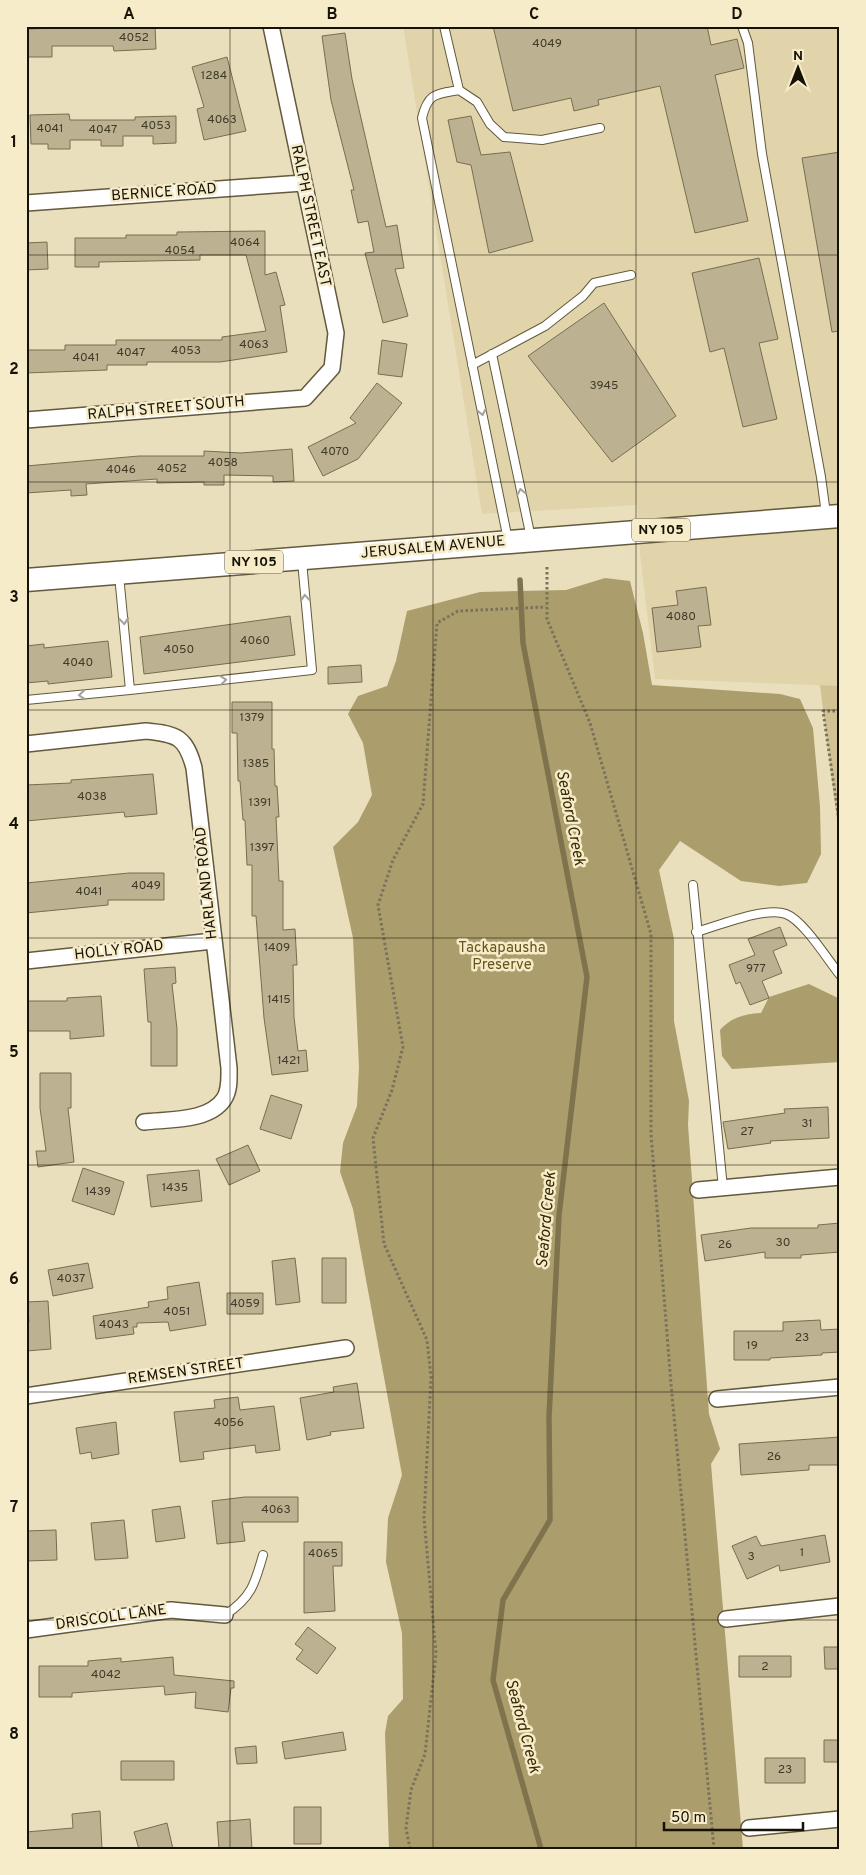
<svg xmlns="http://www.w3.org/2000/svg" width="866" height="1875" font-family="Overpass,sans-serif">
<rect width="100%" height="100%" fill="#eadfbd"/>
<path fill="#e1d4ab" d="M 403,26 L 840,26 L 840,686 L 655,679 L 640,554 L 637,505 L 482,514 Z"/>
<path fill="#d1c294" d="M 820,685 L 840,686 L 840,844 Z"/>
<path fill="#ac9d6c" d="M 605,578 L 630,581 L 643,633 L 652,685 L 780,694 L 800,699 L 813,728 L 820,806 L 821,854 L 807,883 L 779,886 L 741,881 L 680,841 L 659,870 L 674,939 L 674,1021 L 689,1101 L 688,1125 L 709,1414 L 720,1449 L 711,1464 L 743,1849 L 389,1849 L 385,1733 L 388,1716 L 403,1699 L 402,1633 L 386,1562 L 388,1518 L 402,1475 L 353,1209 L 340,1172 L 343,1143 L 357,1106 L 359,1067 L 353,938 L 333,847 L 358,822 L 372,795 L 363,743 L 348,714 L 358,696 L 387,686 L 396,661 L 407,611 L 480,592 L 566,590 Z
M 809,984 L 840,999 L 840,1062 L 732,1069 L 722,1056 L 720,1030 C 732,1017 744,1014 761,1013 L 769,997 Z"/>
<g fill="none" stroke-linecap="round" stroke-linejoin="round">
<path stroke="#7f734d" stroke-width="5.5" d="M 520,580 L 523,643 L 587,977 L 559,1215 L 549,1417 L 550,1520 L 503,1600 L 493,1680 L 541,1849"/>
</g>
<path fill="#bcb291" stroke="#776e4f" d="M 63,26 L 155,26 L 156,49 L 114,51 L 113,46 L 52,46 L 52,57 L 26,57 L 26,29 L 63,28 Z
M 493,26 L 707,26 L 711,45 L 737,39 L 744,68 L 715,75 L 748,221 L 695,233 L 660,86 L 598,100 L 599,105 L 574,111 L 571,98 L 513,111 Z
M 345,33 L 352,79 L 386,227 L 397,225 L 404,268 L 395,269 L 408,316 L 383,323 L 365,253 L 374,252 L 368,221 L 358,223 L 351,190 L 354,190 L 331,100 L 322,36 Z
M 227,57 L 246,131 L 204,140 L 197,109 L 204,107 L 192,67 Z
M 69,114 L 70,120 L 135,120 L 135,117 L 176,116 L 176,143 L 153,144 L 153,136 L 123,136 L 123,146 L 101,146 L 101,140 L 70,140 L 70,149 L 48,149 L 48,144 L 31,144 L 30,115 Z
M 471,116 L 481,155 L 510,152 L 533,241 L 489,253 L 471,165 L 457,162 L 448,120 Z
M 840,152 L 840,331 L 832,332 L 802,158 Z
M 265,231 L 265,275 L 276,272 L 285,305 L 280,306 L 287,352 L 220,362 L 147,362 L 147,365 L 107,365 L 107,370 L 26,373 L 26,350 L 65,350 L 65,345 L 116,345 L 116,340 L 222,340 L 222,337 L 266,331 L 246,255 L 200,255 L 200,260 L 99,262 L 99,267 L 75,267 L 75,238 L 126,238 L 126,235 L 177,235 L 177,232 Z
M 47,242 L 48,269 L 26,270 L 26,243 Z
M 759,258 L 778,339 L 759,343 L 777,419 L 743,427 L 724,348 L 710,352 L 692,273 Z
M 604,303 L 676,416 L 612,462 L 528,356 Z
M 382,340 L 407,344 L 402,377 L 378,374 Z
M 377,383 L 402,403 L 358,459 L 323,476 L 308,447 L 356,423 L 350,418 Z
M 292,449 L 294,481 L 273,482 L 273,476 L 224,475 L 224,485 L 204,485 L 204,482 L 157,483 L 157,479 L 86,484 L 87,495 L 71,496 L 71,490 L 26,493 L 26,466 L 139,456 L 204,456 L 204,451 L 241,453 Z
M 706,587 L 711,625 L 698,626 L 701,647 L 657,652 L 652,608 L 678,605 L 676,591 Z
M 290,616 L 295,655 L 144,674 L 140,637 Z
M 108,641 L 112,677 L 48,684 L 48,681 L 26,683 L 26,646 L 44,644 L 44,648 Z
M 361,665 L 362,682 L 328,684 L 328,667 Z
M 232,702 L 272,702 L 272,749 L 274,749 L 275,786 L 277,786 L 279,817 L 276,817 L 279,881 L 283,881 L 283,930 L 295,929 L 297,965 L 293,965 L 294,1017 L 298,1051 L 306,1050 L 308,1071 L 272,1075 L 264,1018 L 256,916 L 252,916 L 252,865 L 247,865 L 245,820 L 243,820 L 240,781 L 238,781 L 237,733 L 232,733 Z
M 153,774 L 157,814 L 125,817 L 124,812 L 26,821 L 26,785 L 71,783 L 71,780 Z
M 129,873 L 164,873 L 164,900 L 108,900 L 108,905 L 26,913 L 26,883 Z
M 780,927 L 787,945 L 773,951 L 782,973 L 762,981 L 769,998 L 750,1005 L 740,982 L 736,984 L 729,965 L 755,955 L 748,939 Z
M 175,967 L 176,983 L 172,984 L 177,1029 L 177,1066 L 151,1066 L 151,1022 L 148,1022 L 144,969 Z
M 101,996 L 104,1036 L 70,1039 L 70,1031 L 26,1031 L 26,1001 L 67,1001 L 67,998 Z
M 40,1073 L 71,1073 L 71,1108 L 68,1108 L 74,1162 L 38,1167 L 36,1151 L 46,1151 L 40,1108 Z
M 271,1095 L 302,1105 L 291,1139 L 260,1129 Z
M 828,1107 L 829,1138 L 770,1141 L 771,1143 L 728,1149 L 723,1122 L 785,1113 L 784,1109 Z
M 248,1145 L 260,1171 L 229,1185 L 216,1159 Z
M 83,1168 L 124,1182 L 114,1215 L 72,1201 Z
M 199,1170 L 202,1201 L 151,1207 L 147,1175 Z
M 840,1223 L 840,1252 L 801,1255 L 801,1258 L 765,1258 L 765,1252 L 705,1261 L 701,1235 L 751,1228 L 818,1228 L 818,1225 Z
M 295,1258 L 300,1302 L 276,1305 L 272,1261 Z
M 322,1258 L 346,1258 L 346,1303 L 322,1303 Z
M 88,1263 L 93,1288 L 53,1296 L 48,1270 Z
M 199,1282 L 206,1325 L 170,1331 L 168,1322 L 137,1323 L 137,1327 L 133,1327 L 134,1334 L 96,1339 L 93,1316 L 149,1307 L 148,1302 L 168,1299 L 167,1287 Z
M 227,1293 L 263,1293 L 263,1314 L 227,1314 Z
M 48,1301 L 51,1349 L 26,1351 L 26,1322 L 29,1322 L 27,1302 Z
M 820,1320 L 821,1330 L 840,1329 L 840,1352 L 822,1353 L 822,1355 L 770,1358 L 770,1360 L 734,1360 L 734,1331 L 783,1331 L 783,1322 Z
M 357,1383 L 364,1428 L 330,1432 L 331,1435 L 307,1440 L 300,1398 L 334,1392 L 333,1387 Z
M 238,1397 L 240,1410 L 274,1406 L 280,1450 L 256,1453 L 255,1445 L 203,1452 L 204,1459 L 180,1462 L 174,1412 L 215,1408 L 214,1400 Z
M 116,1422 L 119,1454 L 92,1459 L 91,1452 L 80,1454 L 76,1428 Z
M 840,1437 L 840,1465 L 809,1465 L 809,1470 L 741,1475 L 739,1444 Z
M 245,1497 L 298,1497 L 298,1522 L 242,1522 L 245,1541 L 217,1544 L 212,1501 Z
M 180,1506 L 185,1538 L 156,1542 L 152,1510 Z
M 124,1520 L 128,1558 L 95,1560 L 91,1523 Z
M 56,1530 L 57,1560 L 26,1561 L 26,1531 Z
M 825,1535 L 830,1562 L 780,1571 L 779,1565 L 747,1579 L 732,1546 L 756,1536 L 761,1546 Z
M 304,1542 L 342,1542 L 342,1566 L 333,1566 L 335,1611 L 304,1613 Z
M 308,1627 L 336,1648 L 317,1674 L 296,1659 L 303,1650 L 295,1644 Z
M 824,1647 L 840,1647 L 840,1669 L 825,1669 Z
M 739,1656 L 791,1656 L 791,1677 L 739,1677 Z
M 173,1657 L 174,1675 L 234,1681 L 234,1688 L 231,1688 L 228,1712 L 195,1708 L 196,1692 L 165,1695 L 164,1686 L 72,1693 L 72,1697 L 39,1697 L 39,1666 L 88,1666 L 88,1661 L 121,1658 L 121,1662 Z
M 343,1732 L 346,1750 L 285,1759 L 282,1742 Z
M 824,1740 L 840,1740 L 840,1762 L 824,1762 Z
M 256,1746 L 257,1763 L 237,1764 L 235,1748 Z
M 765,1758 L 805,1758 L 805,1783 L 765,1783 Z
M 121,1761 L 174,1761 L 174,1780 L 121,1780 Z
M 294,1807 L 321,1807 L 321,1844 L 294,1844 Z
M 100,1811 L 102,1849 L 26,1849 L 26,1832 L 73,1828 L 72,1814 Z
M 250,1819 L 252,1849 L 219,1849 L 217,1822 Z
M 167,1823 L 173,1849 L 139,1849 L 134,1832 Z"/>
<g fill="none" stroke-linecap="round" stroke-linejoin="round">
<defs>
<path id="lane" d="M 444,26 L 459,90
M 742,26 L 748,43 L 762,154 L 821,477 L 826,514
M 492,354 L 531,538
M 472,365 L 545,326 L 583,296 L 594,283 L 631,275
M 508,540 L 422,118 C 428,93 436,94 459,90 L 477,102 L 490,124 L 504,137 L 542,140 L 600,128
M 119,575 L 130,690 L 312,670 L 302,561
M 26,700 L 130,690
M 693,885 L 723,1188
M 696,932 C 718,926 766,906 786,914 C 804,921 827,959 840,975
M 225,1615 C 251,1598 255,1584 263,1555"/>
<path id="street" d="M 26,203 L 303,183
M 26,420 L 305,398 L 332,368 L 336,333 L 271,26
M 26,744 L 146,731 C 177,734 186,737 194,768 L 229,1068 C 229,1078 230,1090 224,1099 C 209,1122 168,1119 144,1122
M 26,961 L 213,941
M 698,1190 L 840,1177
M 26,1396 L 346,1348
M 717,1399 L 840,1387
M 726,1619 L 840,1606
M 26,1630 L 171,1610 L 225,1615
M 749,1828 L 840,1819"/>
<path id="primary" d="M 26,580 L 840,516"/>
</defs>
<use href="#lane" stroke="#63593c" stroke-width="10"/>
<use href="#street" stroke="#63593c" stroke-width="18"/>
<use href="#primary" stroke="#63593c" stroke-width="25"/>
<path stroke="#79725c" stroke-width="3" stroke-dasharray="2.5 2.5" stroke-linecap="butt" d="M 547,567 L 547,619 L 590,723 L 651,934 L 651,1134 L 671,1384 L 714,1849
M 840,711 L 823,711 L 840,827
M 410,1849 L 406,1828 L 411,1790 L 425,1754 L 436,1653 L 424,1518 L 431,1377 L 427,1340 L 384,1244 L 373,1138 L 392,1090 L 403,1047 L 378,905 L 393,860 L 423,804 L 437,623 L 458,611 L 546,607"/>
<use href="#lane" stroke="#fff" stroke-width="8"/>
<use href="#street" stroke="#fff" stroke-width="15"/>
<use href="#primary" stroke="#fff" stroke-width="22"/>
</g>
<defs><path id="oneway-chevron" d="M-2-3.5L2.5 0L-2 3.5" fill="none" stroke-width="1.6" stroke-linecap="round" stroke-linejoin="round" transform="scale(1.25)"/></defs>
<g stroke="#a2a09b">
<use href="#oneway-chevron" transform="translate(482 412) rotate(79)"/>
<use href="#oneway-chevron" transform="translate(521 492) rotate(-102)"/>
<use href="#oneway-chevron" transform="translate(305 598) rotate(-95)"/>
<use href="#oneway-chevron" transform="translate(124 621) rotate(85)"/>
<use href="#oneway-chevron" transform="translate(223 680) rotate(-6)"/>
<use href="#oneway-chevron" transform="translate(82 695) rotate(175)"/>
</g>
<path fill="none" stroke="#161206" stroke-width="1" stroke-opacity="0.55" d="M 230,26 L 230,1849M 433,26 L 433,1849M 636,26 L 636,1849M 26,255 L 840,255M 26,482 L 840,482M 26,710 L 840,710M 26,938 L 840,938M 26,1165 L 840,1165M 26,1392 L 840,1392M 26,1620 L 840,1620"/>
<g text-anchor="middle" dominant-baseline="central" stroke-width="5" stroke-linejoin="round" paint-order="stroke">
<g font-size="12" fill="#403a29">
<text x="134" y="38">4052</text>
<text x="547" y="44">4049</text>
<text x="214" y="76">1284</text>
<text x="222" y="120">4063</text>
<text x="156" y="126">4053</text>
<text x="50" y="129">4041</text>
<text x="103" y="130">4047</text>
<text x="245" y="243">4064</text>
<text x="180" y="251">4054</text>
<text x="254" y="345">4063</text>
<text x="186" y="351">4053</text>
<text x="131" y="353">4047</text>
<text x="86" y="358">4041</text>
<text x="604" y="386">3945</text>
<text x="335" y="452">4070</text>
<text x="223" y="463">4058</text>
<text x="172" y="469">4052</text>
<text x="121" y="470">4046</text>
<text x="681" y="617">4080</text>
<text x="255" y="641">4060</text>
<text x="179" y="650">4050</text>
<text x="78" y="663">4040</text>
<text x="252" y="718">1379</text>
<text x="256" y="764">1385</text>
<text x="92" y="797">4038</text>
<text x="260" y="803">1391</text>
<text x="262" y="848">1397</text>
<text x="146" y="886">4049</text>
<text x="89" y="892">4041</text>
<text x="277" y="948">1409</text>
<text x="756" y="969">977</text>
<text x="279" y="1000">1415</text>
<text x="289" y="1061">1421</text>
<text x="807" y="1124">31</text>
<text x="747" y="1132">27</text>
<text x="175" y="1188">1435</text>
<text x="98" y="1192">1439</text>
<text x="783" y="1243">30</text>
<text x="725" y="1245">26</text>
<text x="71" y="1279">4037</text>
<text x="245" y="1304">4059</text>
<text x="177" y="1312">4051</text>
<text x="114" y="1325">4043</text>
<text x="802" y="1338">23</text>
<text x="752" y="1346">19</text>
<text x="229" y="1423">4056</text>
<text x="774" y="1457">26</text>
<text x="276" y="1510">4063</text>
<text x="802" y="1553">1</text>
<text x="323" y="1554">4065</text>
<text x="751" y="1557">3</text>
<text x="765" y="1667">2</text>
<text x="106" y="1675">4042</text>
<text x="785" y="1770">23</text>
</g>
<g fill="#f7ecca" stroke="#5a5341" stroke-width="1">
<rect x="632" y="518.5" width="58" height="23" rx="4"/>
<rect x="225" y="550.5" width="58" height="23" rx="4"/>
</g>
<g font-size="14" font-weight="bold" fill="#161206">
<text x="661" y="530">NY 105</text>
<text x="254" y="562">NY 105</text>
</g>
<g font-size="15" fill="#161206" stroke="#f7ecca">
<text transform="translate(164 193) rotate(-4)">BERNICE ROAD</text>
<text transform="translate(310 216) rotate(78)">RALPH STREET EAST</text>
<text transform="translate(166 409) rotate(-5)">RALPH STREET SOUTH</text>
<text transform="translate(433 548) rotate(-5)">JERUSALEM AVENUE</text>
<text transform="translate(207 883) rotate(-96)">HARLAND ROAD</text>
<text transform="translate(119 951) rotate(-6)">HOLLY ROAD</text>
<text transform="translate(186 1372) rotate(-8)">REMSEN STREET</text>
<text transform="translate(111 1618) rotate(-8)">DRISCOLL LANE</text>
</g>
<g font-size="15" fill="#66551b" stroke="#f7ecca">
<text x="502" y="948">Tackapausha<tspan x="502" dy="17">Preserve</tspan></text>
</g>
<g font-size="16" font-style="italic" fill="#362a01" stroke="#f7ecca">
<text transform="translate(570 818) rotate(79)">Seaford Creek</text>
<text transform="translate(547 1220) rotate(-85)">Seaford Creek</text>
<text transform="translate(522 1726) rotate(75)">Seaford Creek</text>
</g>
</g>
<rect width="866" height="1875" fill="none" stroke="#f7ecca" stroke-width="55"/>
<g transform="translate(798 68)" stroke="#f7ecca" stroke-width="4" paint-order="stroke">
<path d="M0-4L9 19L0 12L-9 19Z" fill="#161206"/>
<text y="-8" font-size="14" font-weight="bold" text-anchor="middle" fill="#161206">N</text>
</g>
<path d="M664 1822v8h139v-8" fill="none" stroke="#161206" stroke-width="2.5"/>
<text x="671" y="1822" font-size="15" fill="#161206" stroke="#f7ecca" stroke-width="4" paint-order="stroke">50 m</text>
<rect x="28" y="28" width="810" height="1820" fill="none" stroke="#161206" stroke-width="2"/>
<g font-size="16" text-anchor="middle" font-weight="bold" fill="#161206">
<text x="129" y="19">A</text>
<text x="332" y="19">B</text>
<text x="534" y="19">C</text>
<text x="737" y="19">D</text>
<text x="14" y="147">1</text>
<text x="14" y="374">2</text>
<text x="14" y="602">3</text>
<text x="14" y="829">4</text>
<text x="14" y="1057">5</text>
<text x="14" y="1284">6</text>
<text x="14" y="1512">7</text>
<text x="14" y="1739">8</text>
</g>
</svg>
